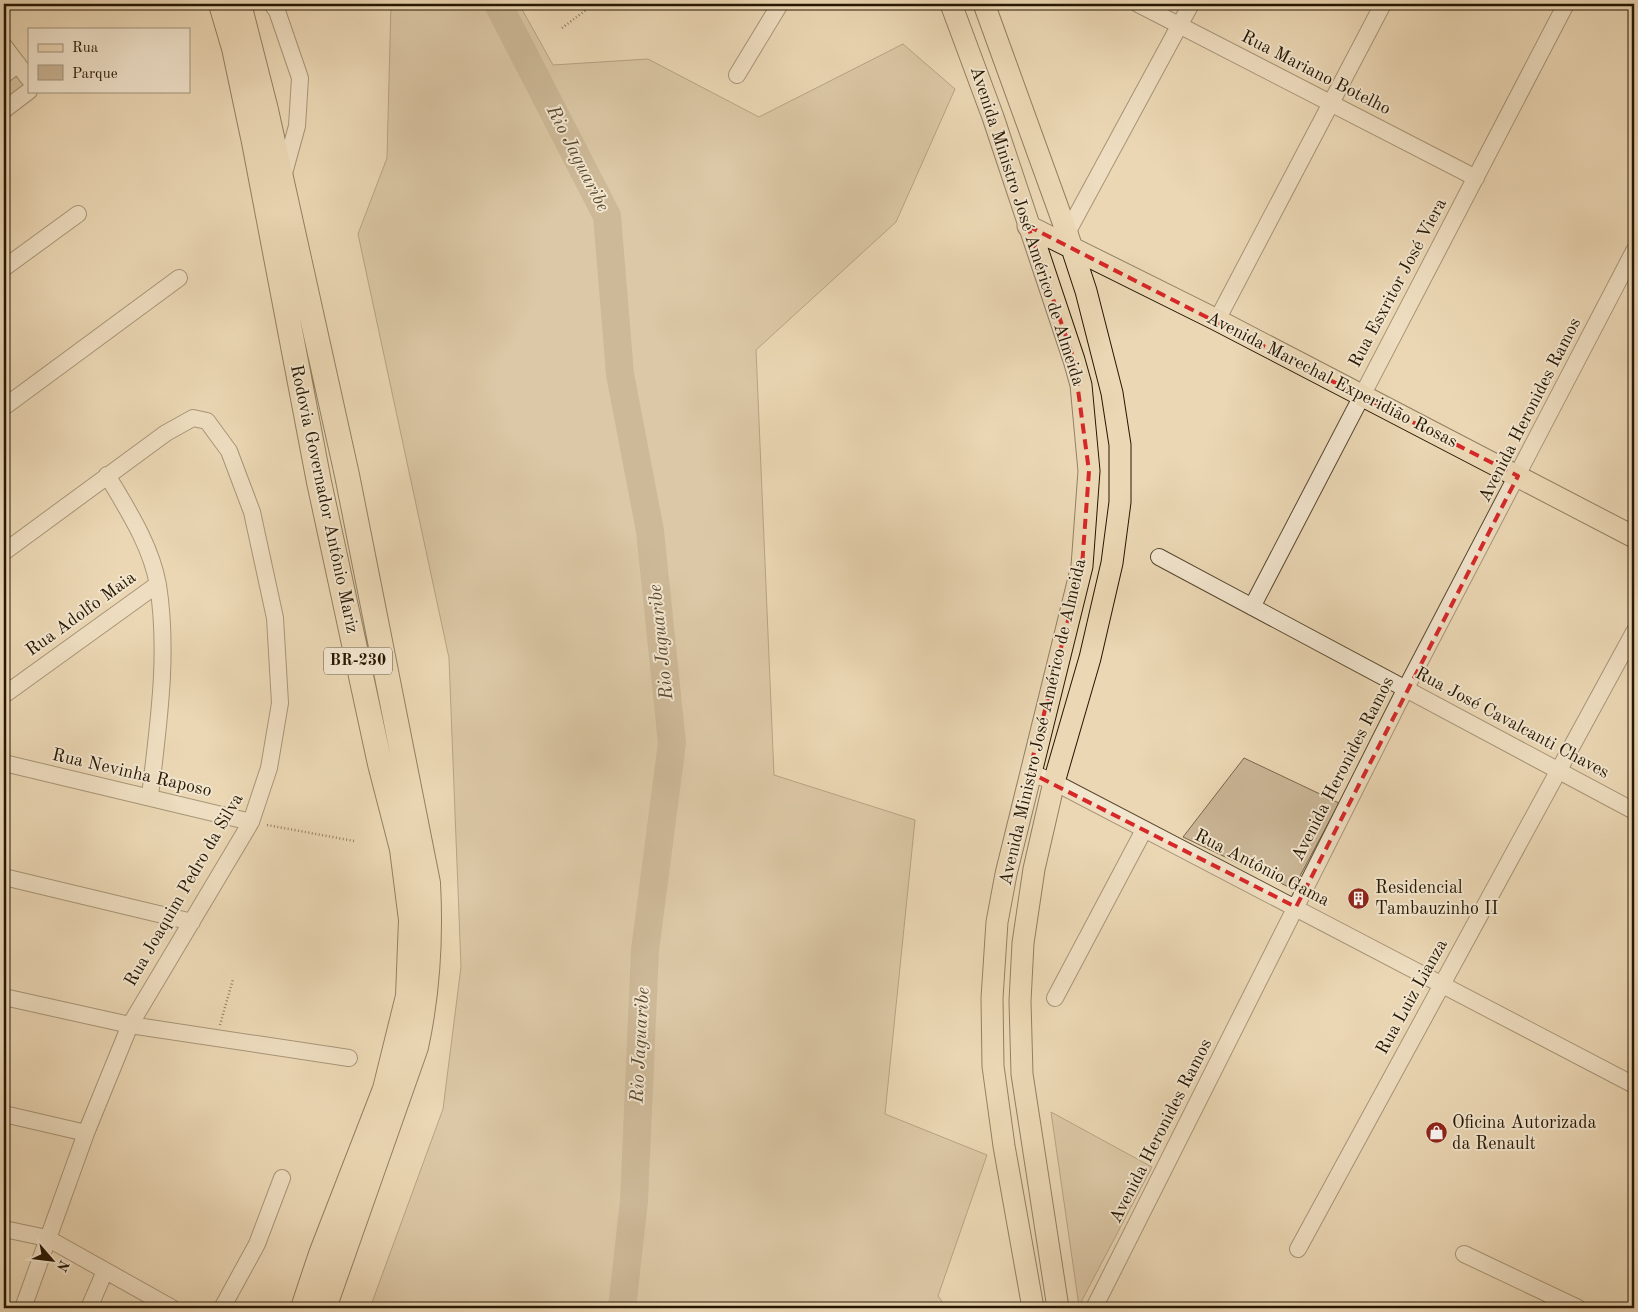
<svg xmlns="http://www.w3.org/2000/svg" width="1638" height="1312" font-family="'Old Standard TT',serif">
<rect width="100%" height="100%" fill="#ebd7b4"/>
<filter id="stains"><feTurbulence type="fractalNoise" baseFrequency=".004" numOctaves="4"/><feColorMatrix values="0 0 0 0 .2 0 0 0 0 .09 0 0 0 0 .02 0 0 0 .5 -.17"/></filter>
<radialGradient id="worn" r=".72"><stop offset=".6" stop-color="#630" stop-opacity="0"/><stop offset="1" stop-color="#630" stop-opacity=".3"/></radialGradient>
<path fill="#cab696" stroke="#78664c" d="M 391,4 L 519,4 L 553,65 L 648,59 L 759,117 L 903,44 L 955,89 L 896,222 L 756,350 L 774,775 L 915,820 L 885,1114 L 987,1155 L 938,1296 L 947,1308 L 370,1308 L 443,1109 L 461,967 L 449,658 L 358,234 L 387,158 Z
M 15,77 L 29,81 L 4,100 L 4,85 Z
M 1244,758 L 1339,803 L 1293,889 L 1183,837 Z
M 1051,1112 L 1152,1167 L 1079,1306 Z"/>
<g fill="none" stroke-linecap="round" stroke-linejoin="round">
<path stroke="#a89677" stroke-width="28" d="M 498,4 L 607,216 L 620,374 L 650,531 L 672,743 L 645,950 L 634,1201 L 622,1308"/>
<defs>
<path id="minor" d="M 272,4 L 277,11 L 300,78 L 297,126 L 283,177
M 1138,4 L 1476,178
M 4,46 L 29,79
M 4,75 L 18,64
M 737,75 L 780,4
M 4,110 L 29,91
M 1067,233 L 1191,4
M 4,268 L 78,214
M 1217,320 L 1383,4
M 4,407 L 179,278
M 107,475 C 127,509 151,545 158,585 C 169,655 158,726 150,796
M 4,552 L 166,433 L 193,418 L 207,421 L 229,451 L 252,512 L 275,618 L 280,703 L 269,768 L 251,822 L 130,1025 L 86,1133 L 23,1308
M 1159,557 L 1634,811
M 1252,607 L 1566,4
M 4,695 L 158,584
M 4,763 L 251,822
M 1029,772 L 1054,782 L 1634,1085
M 4,877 L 192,922
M 4,997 L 130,1025 L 349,1058
M 1055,998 L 1144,830
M 4,1114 L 86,1133
M 4,1229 L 47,1238 L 172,1308
M 1298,1249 L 1634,632
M 1464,1254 L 1578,1308
M 89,1308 L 105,1271
M 222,1308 L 257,1244 L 282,1178
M 1094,1308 L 1406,688 L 1634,251"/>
<path id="major" d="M 951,4 L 993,117 L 1074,360 L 1081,385 L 1089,471 L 1082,566 L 1006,874 L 997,922 L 992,998 L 993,1066 L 1004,1146 L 1033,1308
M 984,4 L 1067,233 L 1086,291 L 1112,393 L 1120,445 L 1120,502 L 1112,563 L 1090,658 L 1054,782 L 1034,869 L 1023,943 L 1020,1001 L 1022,1074 L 1058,1308
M 1028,226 L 1217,320 L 1634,537"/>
<path id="highway" d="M 221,4 L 234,48 L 254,142 L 319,482 L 380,764 L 402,849 L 411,920 L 408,996 L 385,1089 L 321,1254 L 303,1308
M 239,4 L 266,110 L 347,475 L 428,883 C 431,939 428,992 416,1047 L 324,1308"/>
</defs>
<use href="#minor" stroke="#57472e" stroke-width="18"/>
<use href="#major" stroke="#261702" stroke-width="23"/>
<use href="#highway" stroke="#261702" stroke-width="26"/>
<path stroke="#261702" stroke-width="2.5" stroke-dasharray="1 2.5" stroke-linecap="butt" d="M 562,28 L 594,4
M 267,825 L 354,841
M 220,1025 L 233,979"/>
<use href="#minor" stroke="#f2e5ce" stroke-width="16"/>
<use href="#major" stroke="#ebd7b4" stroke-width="21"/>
<use href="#highway" stroke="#ebd7b4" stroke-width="24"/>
</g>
<path d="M0 0H1638V1312H0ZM 1028,226 L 1518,476 L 1296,907 L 1029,772 L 1082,566 L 1089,471 L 1074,360 Z" fill="#ebd7b4" fill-opacity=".55" fill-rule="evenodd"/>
<path fill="none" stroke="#d62828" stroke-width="4" stroke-dasharray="10 6" stroke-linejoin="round" d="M 1028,226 L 1518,476 L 1296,907 L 1029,772 L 1082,566 L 1089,471 L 1074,360 Z"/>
<defs>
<symbol id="building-disc" viewBox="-11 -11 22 22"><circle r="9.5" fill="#8f2418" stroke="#f2e5ce"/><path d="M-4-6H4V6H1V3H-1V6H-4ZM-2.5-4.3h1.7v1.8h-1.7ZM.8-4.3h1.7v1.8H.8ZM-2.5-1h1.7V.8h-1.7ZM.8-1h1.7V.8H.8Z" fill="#fff"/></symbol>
<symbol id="shop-disc" viewBox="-11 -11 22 22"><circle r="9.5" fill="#8f2418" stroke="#f2e5ce"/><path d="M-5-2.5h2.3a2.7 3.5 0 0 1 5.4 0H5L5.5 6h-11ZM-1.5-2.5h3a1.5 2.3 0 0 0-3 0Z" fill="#fff"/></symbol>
</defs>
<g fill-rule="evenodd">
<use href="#building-disc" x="1346" y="886" width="25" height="25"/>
<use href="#shop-disc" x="1424" y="1120" width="25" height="25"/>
</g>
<g text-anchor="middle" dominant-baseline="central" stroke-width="4" stroke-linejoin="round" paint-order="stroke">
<rect fill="#f2e5ce" stroke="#63553f" stroke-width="1" x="324" y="647.5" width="68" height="27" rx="4"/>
<g font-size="16" font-weight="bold" fill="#261702">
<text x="358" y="661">BR-230</text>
</g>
<g font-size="18" fill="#261702" stroke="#f2e5ce">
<text transform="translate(1316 73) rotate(27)">Rua Mariano Botelho</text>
<text transform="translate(1027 226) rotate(72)">Avenida Ministro José Américo de Almeida</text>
<text transform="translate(1398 283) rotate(-62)">Rua Esxritor José Viera</text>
<text transform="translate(1332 380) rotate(27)">Avenida Marechal Experidião Rosas</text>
<text transform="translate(1530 410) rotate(-63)">Avenida Heronides Ramos</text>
<text transform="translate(324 499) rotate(78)">Rodovia Governador Antônio Mariz</text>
<text transform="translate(81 614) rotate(-36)">Rua Adolfo Maia</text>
<text transform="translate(1043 722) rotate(-77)">Avenida Ministro José Américo de Almeida</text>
<text transform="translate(1512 723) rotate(28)">Rua José Cavalcanti Chaves</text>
<text transform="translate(1343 769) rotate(-63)">Avenida Heronides Ramos</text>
<text transform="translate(132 773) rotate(13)">Rua Nevinha Raposo</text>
<text transform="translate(1262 868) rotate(27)">Rua Antônio Gama</text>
<text transform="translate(184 890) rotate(-60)">Rua Joaquim Pedro da Silva</text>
<text transform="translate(1412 997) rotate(-61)">Rua Luiz Lianza</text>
<text transform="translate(1161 1131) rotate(-63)">Avenida Heronides Ramos</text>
</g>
<g font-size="18" fill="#261702" stroke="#f2e5ce" text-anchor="start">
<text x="1375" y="888">Residencial<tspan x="1375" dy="21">Tambauzinho II</tspan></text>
<text x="1452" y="1123">Oficina Autorizada<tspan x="1452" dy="21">da Renault</tspan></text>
</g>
<g font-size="19" font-style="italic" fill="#5a4a31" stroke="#f2e5ce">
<text transform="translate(577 159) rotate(63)">Rio Jaguaribe</text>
<text transform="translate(662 642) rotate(-96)">Rio Jaguaribe</text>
<text transform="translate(641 1045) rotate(-87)">Rio Jaguaribe</text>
</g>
</g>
<rect width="1638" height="1312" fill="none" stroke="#ebd7b4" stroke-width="20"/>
<rect x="5" y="5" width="1628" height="1302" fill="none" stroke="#261702" stroke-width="2.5"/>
<rect x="10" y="10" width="1618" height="1292" fill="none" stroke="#261702"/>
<rect x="28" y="28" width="162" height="65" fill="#f2e5ce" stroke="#a0937c"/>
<rect x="38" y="44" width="25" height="8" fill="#ebd7b4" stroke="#a0937c"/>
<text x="72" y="52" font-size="15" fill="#261702">Rua</text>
<rect x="38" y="65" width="25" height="15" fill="#cab696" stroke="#a0937c"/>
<text x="72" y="78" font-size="15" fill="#261702">Parque</text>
<g transform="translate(52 1260) rotate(118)" stroke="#f2e5ce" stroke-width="4" paint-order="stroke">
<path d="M0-4L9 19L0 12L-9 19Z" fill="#261702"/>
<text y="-8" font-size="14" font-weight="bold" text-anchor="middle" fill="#261702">N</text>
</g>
<rect width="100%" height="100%" filter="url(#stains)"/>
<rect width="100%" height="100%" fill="url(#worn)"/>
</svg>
